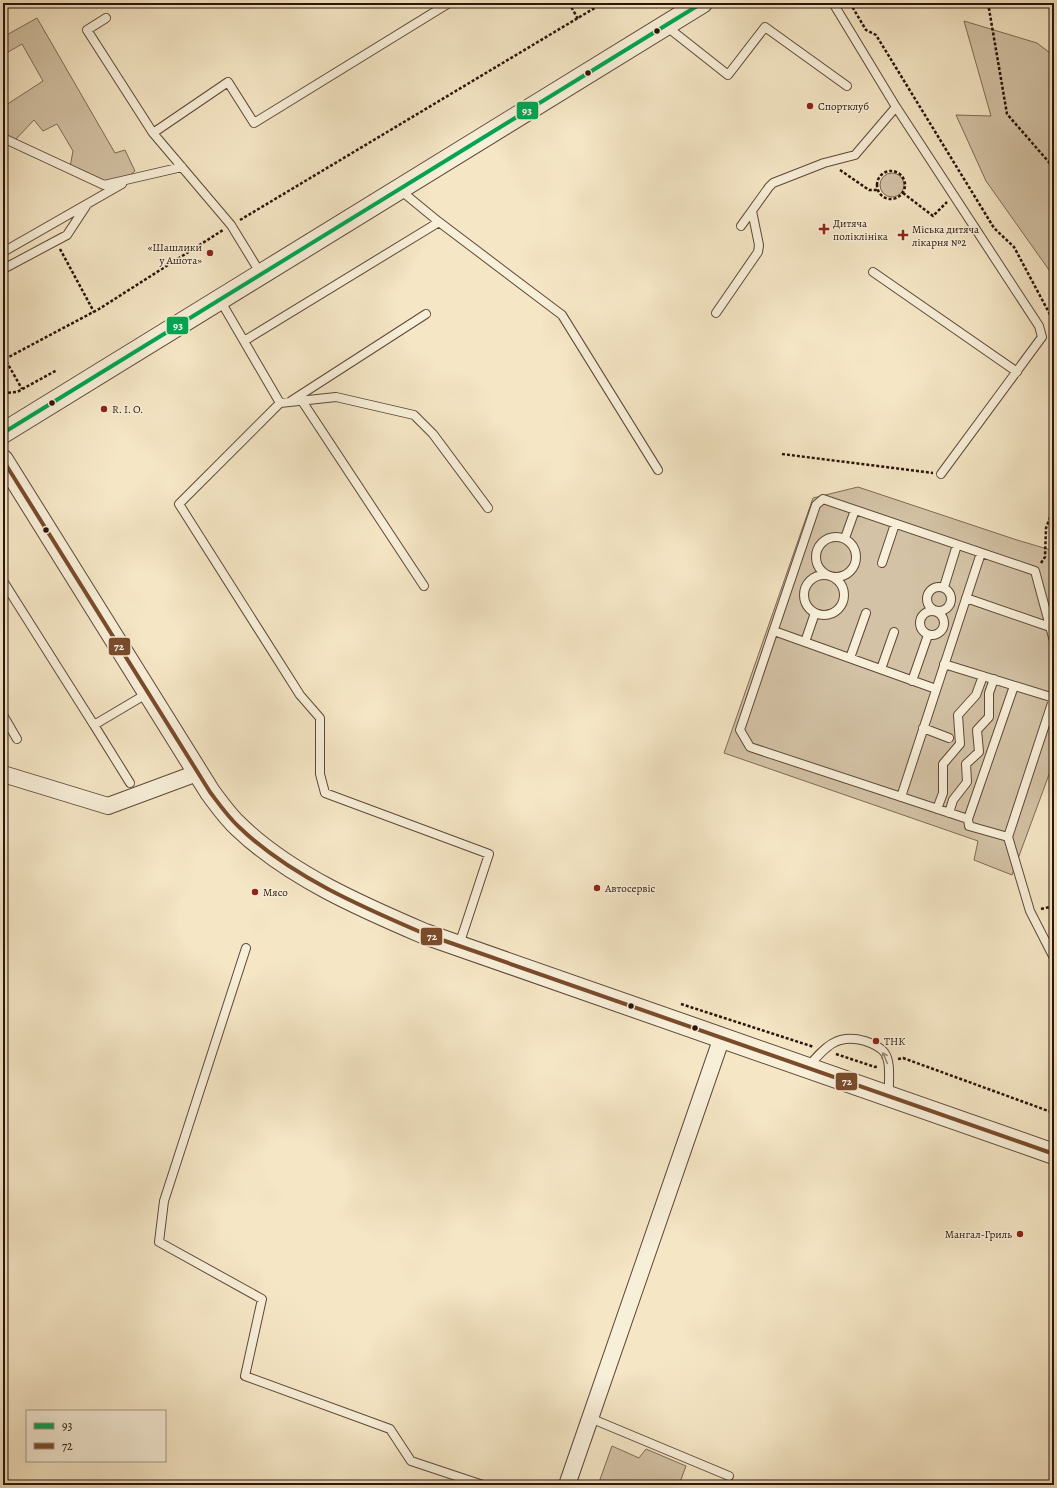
<svg xmlns="http://www.w3.org/2000/svg" width="1057" height="1488" font-family="Alegreya,serif">
<rect width="100%" height="100%" fill="#f5e6c5"/>
<filter id="stains"><feTurbulence type="fractalNoise" baseFrequency=".005" numOctaves="4"/><feColorMatrix values="0 0 0 0 .2 0 0 0 0 .09 0 0 0 0 .02 0 0 0 .5 -.17"/></filter>
<radialGradient id="worn" r=".72"><stop offset=".6" stop-color="#630" stop-opacity="0"/><stop offset="1" stop-color="#630" stop-opacity=".3"/></radialGradient>
<path fill="#d3c2a5" stroke="#7f6a56" d="M 37,18 L 115,153 L 125,150 L 135,171 L 126,178 L 104,184 L 70,167 L 73,151 L 57,124 L 43,131 L 34,120 L 15,140 L 3,135 L 3,107 L 43,81 L 22,44 L 3,55 L 3,37 Z
M 964,21 L 1037,43 L 1054,56 L 1054,277 L 986,181 L 956,115 L 991,116 Z
M880 185a12 12 0 1 1 24 0a12 12 0 1 1-24 0Z
M 858,487 L 1017,540 L 1054,551 L 1054,761 L 1012,875 L 974,860 L 978,841 L 724,753 L 813,498 Z
M 612,1446 L 639,1458 L 646,1449 L 686,1466 L 679,1485 L 598,1485 Z"/>
<g fill="none" stroke-linecap="round" stroke-linejoin="round">
<defs>
<path id="service" d="M 833,3 L 896,107 L 1039,326 L 1042,337 L 941,474
M 106,18 L 87,30 L 153,133 L 231,225 L 261,274
M 666,26 L 728,75 L 765,27 L 847,86
M 153,133 L 228,82 L 254,123 L 449,3
M 3,138 L 104,185 L 182,167
M 400,190 L 439,222 L 562,315 L 658,470
M 741,226 L 769,187 L 773,183 L 824,163 L 855,155 L 896,107
M 3,252 L 122,184
M 7,267 L 67,235 L 86,206
M 873,272 L 1017,372
M 220,300 L 280,403 L 179,504 L 300,695 L 320,718 L 320,774 L 325,793 L 489,854 L 459,945
M 716,313 L 758,252 L 759,245 L 752,211
M 244,341 L 439,222
M 291,401 L 426,314
M 302,401 L 424,586
M 280,403 L 336,397 L 414,415 L 433,434 L 488,508
M816 557a20 20 0 1 1 40 0a20 20 0 1 1-40 0Z
M 845,538 L 855,510
M 882,563 L 895,524
M804 595a20 20 0 1 1 40 0a20 20 0 1 1-40 0Z
M 3,581 L 94,725 L 148,693
M927 599a12 12 0 1 1 24 0a12 12 0 1 1-24 0Z
M 944,587 L 957,545
M 966,598 L 1050,627
M920 623a12 12 0 1 1 24 0a12 12 0 1 1-24 0Z
M 774,631 L 936,689
M 805,642 L 815,613
M 850,658 L 866,613
M 944,664 L 1054,698
M 881,669 L 894,632
M 912,681 L 928,635
M 1014,686 L 968,819 L 969,826 L 1008,837 L 1054,697
M 3,715 L 17,739
M 94,725 L 130,783
M 923,728 L 949,738
M 901,797 L 981,553
M 937,809 L 943,793 L 943,764 L 960,744 L 958,715 L 976,695 L 983,676
M 949,813 L 953,800 L 967,782 L 966,764 L 979,752 L 977,730 L 989,717 L 989,693 L 994,679
M 968,819 L 750,747 L 740,730 L 816,505 L 823,499 L 1035,571 L 1054,641
M 1008,837 L 1030,911 L 1054,958
M 246,948 L 164,1201 L 159,1242 L 262,1299 L 245,1376 L 390,1429 L 411,1461 L 483,1485
M 808,1067 C 825,1047 837,1033 865,1041 C 871,1043 880,1047 884,1052 C 892,1062 888,1083 889,1095
M 590,1418 L 729,1476"/>
<path id="minor" d="M 3,774 L 108,806 L 197,773
M 567,1485 L 722,1037"/>
<path id="tertiary" d="M 3,433 L 702,3
M 3,460 L 210,792 C 219,804 228,817 239,827 C 290,876 362,907 425,934 L 1054,1154"/>
</defs>
<use href="#service" stroke="#5e4837" stroke-width="10"/>
<use href="#minor" stroke="#5e4837" stroke-width="18"/>
<use href="#tertiary" stroke="#5e4837" stroke-width="22"/>
<path stroke="#2b1308" stroke-width="2.5" stroke-dasharray="3 2" stroke-linecap="butt" d="M 569,3 L 578,19
M 850,3 L 866,30 L 876,35 L 994,228 L 1014,247 L 1054,322
M 988,3 L 1007,114 L 1054,168
M 840,170 L 869,190 L 878,190
M877 185a14 14 0 1 1 28 0a14 14 0 1 1-28 0Z
M 903,193 L 933,216 L 947,202
M 240,220 L 603,3
M 60,249 L 94,312
M 5,359 L 99,309 L 223,230
M 3,360 L 5,359 L 22,389
M 3,393 L 17,392 L 57,370
M 782,454 L 933,473
M 1041,563 L 1045,557 L 1046,528 L 1054,507 L 1051,494 L 1054,485
M 1041,909 L 1054,906
M 681,1004 L 814,1047
M 836,1054 L 875,1067 L 878,1066
M 898,1059 L 903,1058 L 1054,1113"/>
<use href="#service" stroke="#f8efd9" stroke-width="8"/>
<use href="#minor" stroke="#f8efd9" stroke-width="16"/>
<use href="#tertiary" stroke="#f8efd9" stroke-width="20"/>
<defs>
<path id="bus-1" d="M 3,433 L 702,3"/>
<path id="bus-2" d="M 3,460 L 210,792 C 219,804 228,817 239,827 C 290,876 362,907 425,934 L 1054,1154"/>
</defs>
<use href="#bus-1" stroke="#f8efd9" stroke-width="7"/>
<use href="#bus-2" stroke="#f8efd9" stroke-width="7"/>
<use href="#bus-1" stroke="#00a651" stroke-width="4"/>
<use href="#bus-2" stroke="#7a4b2a" stroke-width="4"/>
</g>
<defs><path id="oneway-shaft" d="M-6 0H5M1.5-3L5.5 0L1.5 3" fill="none" stroke-width="1.6" stroke-linecap="round" stroke-linejoin="round"/></defs>
<use stroke="#9c8c7b" href="#oneway-shaft" transform="translate(885 1058) rotate(-113)"/>
<g fill="#2b1308" stroke="#f8efd9" stroke-width="1.5">
<circle cx="657" cy="31" r="3.5"/>
<circle cx="588" cy="73" r="3.5"/>
<circle cx="52" cy="403" r="3.5"/>
<circle cx="46" cy="530" r="3.5"/>
<circle cx="631" cy="1006" r="3.5"/>
<circle cx="695" cy="1028" r="3.5"/>
</g>
<g fill="#8f2418" stroke="#f8efd9" stroke-width="1.5">
<circle cx="810" cy="106" r="4"/>
<path d="M822 223h4v4h4v4h-4v4h-4v-4h-4v-4h4z"/>
<path d="M901 229h4v4h4v4h-4v4h-4v-4h-4v-4h4z"/>
<circle cx="210" cy="253" r="4"/>
<circle cx="104" cy="409" r="4"/>
<circle cx="597" cy="888" r="4"/>
<circle cx="255" cy="892" r="4"/>
<circle cx="876" cy="1041" r="4"/>
<circle cx="1020" cy="1234" r="4"/>
</g>
<g text-anchor="middle" dominant-baseline="central" stroke-width="3" stroke-linejoin="round" paint-order="stroke">
<g font-size="11" fill="#2b1308" stroke="#f8efd9" text-anchor="start">
<text x="818" y="106">Спортклуб</text>
<text x="833" y="223">Дитяча<tspan x="833" dy="13">поліклініка</tspan></text>
<text x="912" y="229">Міська дитяча<tspan x="912" dy="13">лікарня №2</tspan></text>
<text x="202" y="247" text-anchor="end">«Шашлики<tspan x="202" dy="13">у Ашота»</tspan></text>
<text x="112" y="409">R. I. O.</text>
<text x="605" y="888">Автосервіс</text>
<text x="263" y="892">Мясо</text>
<text x="884" y="1041">ТНК</text>
<text x="1012" y="1234" text-anchor="end">Мангал-Гриль</text>
</g>
</g>
<g stroke="#f8efd9" stroke-width="1.5">
<rect x="516" y="101" width="23" height="19" rx="4" fill="#00a651"/>
<rect x="166" y="316" width="23" height="19" rx="4" fill="#00a651"/>
<rect x="108" y="637" width="23" height="19" rx="4" fill="#7a4b2a"/>
<rect x="420" y="927" width="23" height="19" rx="4" fill="#7a4b2a"/>
<rect x="835" y="1072" width="23" height="19" rx="4" fill="#7a4b2a"/>
</g>
<g font-size="11" text-anchor="middle" font-weight="bold" fill="#fff">
<text x="527" y="114">93</text>
<text x="178" y="329">93</text>
<text x="119" y="650">72</text>
<text x="432" y="940">72</text>
<text x="847" y="1085">72</text>
</g>
<rect width="1057" height="1488" fill="none" stroke="#f5e6c5" stroke-width="16"/>
<rect x="4" y="4" width="1049" height="1480" fill="none" stroke="#2b1308" stroke-width="2"/>
<rect x="8" y="8" width="1041" height="1472" fill="none" stroke="#2b1308"/>
<rect x="26" y="1410" width="140" height="52" fill="#f8efd9" stroke="#a69785"/>
<rect x="34" y="1423" width="20" height="6" fill="#00a651" stroke="#a69785"/>
<text x="62" y="1430" font-size="12" fill="#2b1308">93</text>
<rect x="34" y="1443" width="20" height="6" fill="#7a4b2a" stroke="#a69785"/>
<text x="62" y="1450" font-size="12" fill="#2b1308">72</text>
<rect width="100%" height="100%" filter="url(#stains)"/>
<rect width="100%" height="100%" fill="url(#worn)"/>
</svg>
